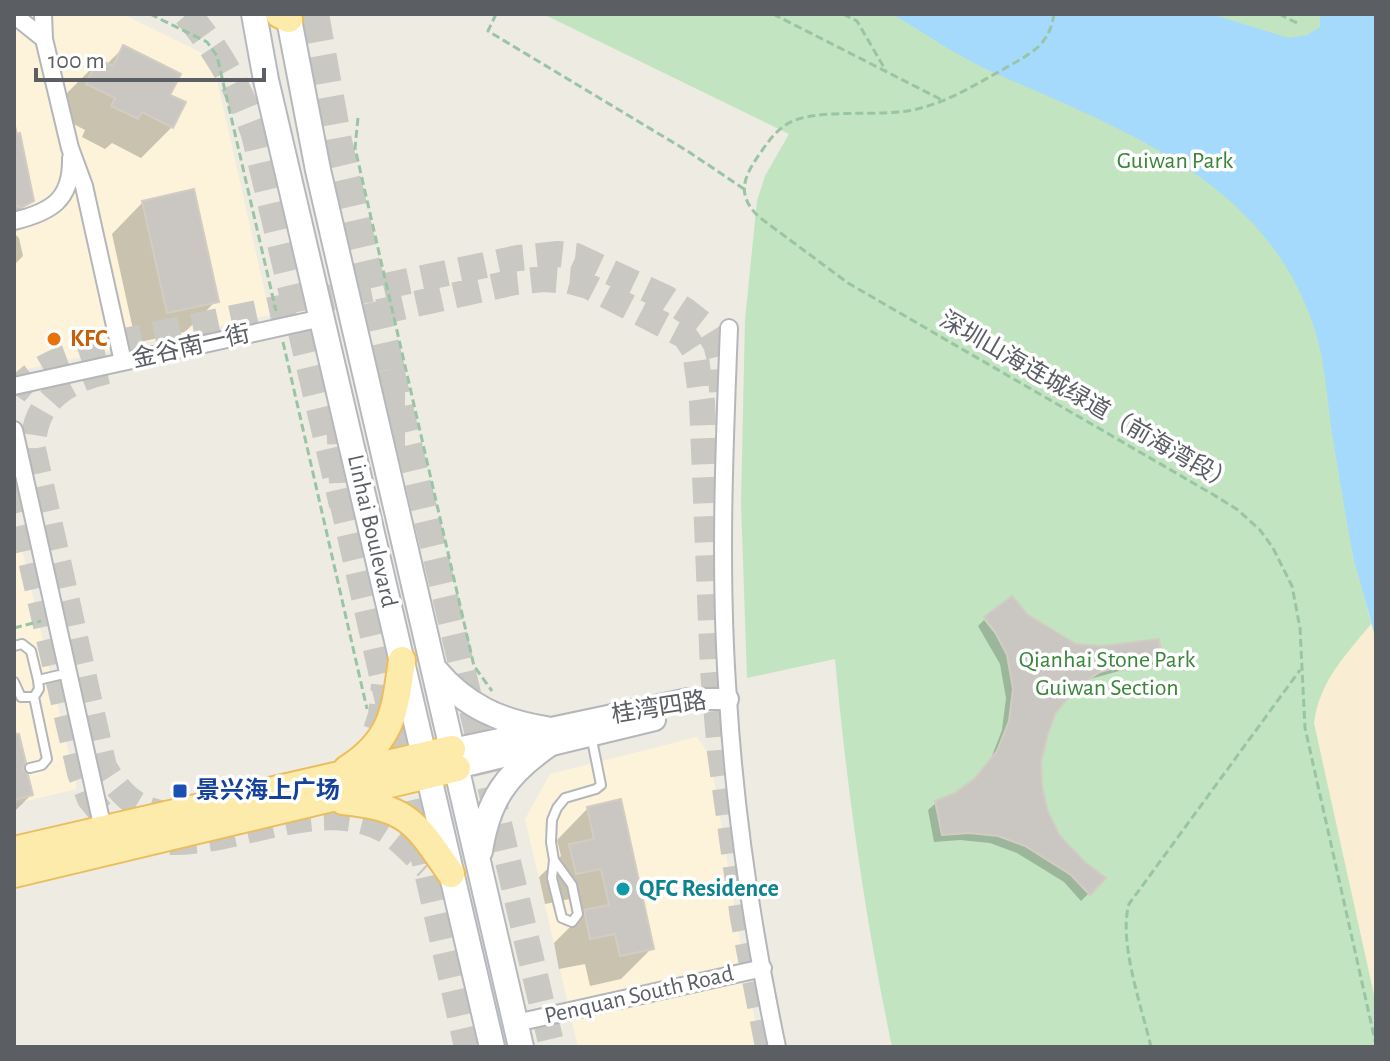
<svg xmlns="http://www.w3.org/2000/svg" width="1390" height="1061" font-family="'Alegreya Sans','Noto Sans SC',sans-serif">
<rect width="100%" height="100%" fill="#eeebe3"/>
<path fill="#fcf3da" d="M 14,14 L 123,14 L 204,54 L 214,67 L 270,315 L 14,372 Z
M 14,514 L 77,789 L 14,804 Z
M 697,737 L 710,756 L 747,984 L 761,1047 L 578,1047 L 525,819 L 550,774 Z"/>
<path fill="#c2e4c1" d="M 543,14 L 1320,14 L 1355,561 L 1376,642 L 1376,1047 L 892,1047 C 865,918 847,790 835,659 L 747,678 L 741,503 L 745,320 L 757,201 L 765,176 L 789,134 Z"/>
<path fill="#f9eed3" d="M 1372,623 L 1376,642 L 1376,1004 L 1314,723 C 1319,682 1346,654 1372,623 Z"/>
<path fill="#a5dafc" d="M 892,14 L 1211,14 L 1289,38 L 1307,35 L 1320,27 L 1320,14 L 1376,14 L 1376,642 C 1370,614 1361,587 1354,560 C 1346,520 1340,480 1333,440 C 1327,402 1326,364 1314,327 C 1264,176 1116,128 986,69 C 954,54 923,32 892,14 Z"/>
<path fill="#0003" d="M 123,48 L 172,127 L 141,158 L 112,143 L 105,149 L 82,137 L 85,130 L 56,115 L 68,92 L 99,61 L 106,65 Z
M 14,116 L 31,201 L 14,215 Z
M 143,202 L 216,301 L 185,332 L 136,343 L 112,234 Z
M 14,233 L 19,238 L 23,256 L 14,265 Z
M 1027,617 L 1075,646 L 1160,658 L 1152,666 L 1119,671 L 1090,679 L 1069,694 L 1054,713 L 1039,762 L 1040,786 L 1046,812 L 1059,837 L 1084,864 L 1103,879 L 1081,901 L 1064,882 L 1017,853 L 990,843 L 960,840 L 934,842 L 928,810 L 936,803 L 956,795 L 973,782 L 990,761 L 1002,730 L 1006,698 L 1000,664 L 978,626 L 984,620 L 999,639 Z
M 14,722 L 23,763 L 21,769 L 31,795 L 14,812 Z
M 588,808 L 652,948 L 621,979 L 590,986 L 585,964 L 559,969 L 554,943 L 575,922 L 570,899 L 545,904 L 539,877 L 561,856 L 557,840 Z"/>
<path fill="#cac7c3" stroke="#d2ccc2" stroke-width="2" d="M 123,45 L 181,74 L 170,95 L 186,102 L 173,128 L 142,112 L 138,119 L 111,106 L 115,98 L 86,84 L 98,59 L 113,66 Z
M 20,133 L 34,201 L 21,208 L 14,205 L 14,134 Z
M 194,189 L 219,302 L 167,313 L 142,201 Z
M 1012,596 L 1028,615 L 1076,644 L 1101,646 L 1159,639 L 1162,658 L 1129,664 L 1100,672 L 1076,688 L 1055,714 L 1047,737 L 1041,762 L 1042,786 L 1048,812 L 1060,836 L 1085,862 L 1106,878 L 1090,895 L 1071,875 L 1025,846 L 998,836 L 969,833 L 942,835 L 935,801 L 955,793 L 975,778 L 997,751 L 1009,721 L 1013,689 L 1007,655 L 994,630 L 984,617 Z
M 19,734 L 26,763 L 23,769 L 28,775 L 33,795 L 14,800 L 14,735 Z
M 621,799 L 654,949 L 620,956 L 615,934 L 590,939 L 584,910 L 609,905 L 601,869 L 576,874 L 569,844 L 594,839 L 587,807 Z"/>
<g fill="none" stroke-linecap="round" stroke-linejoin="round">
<path stroke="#c9c8c3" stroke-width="26" stroke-dasharray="26 13" stroke-linecap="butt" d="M 302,329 L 515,282 L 544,279 L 570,281 L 588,286 L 685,336 L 695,351 L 702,402 L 713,670 L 720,752 L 743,918 L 768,1047
M 391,369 L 552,1047
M 107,371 C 64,381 33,402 33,449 L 104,767 C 123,799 138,811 176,816
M 14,394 C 35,365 69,356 101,346 L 518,258 L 558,254 L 576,256 L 666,298 L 686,311 L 704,325 L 716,344 L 721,364 L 722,392
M 339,418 L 343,505 L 467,1047
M 14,487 L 80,773 L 90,799 L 105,817
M 376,730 L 381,715 L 384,685
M 170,842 C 238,844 321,795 385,830 C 400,839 414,855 427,867"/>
<path stroke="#c9c8c3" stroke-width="28" stroke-dasharray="28 14" stroke-linecap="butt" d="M 187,14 C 218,50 240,90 255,134 L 343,505
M 315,14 L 338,141 L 391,369 L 391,452"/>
<defs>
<path id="service" d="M 14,646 L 22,644 L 31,651 L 38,680 L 39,689 L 34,697 L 47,759 L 42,765 L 30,768
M 38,680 L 68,673
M 14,682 L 21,697 L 34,697
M 554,860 L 572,885 L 578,914 L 572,922 L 562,918 L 552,878 L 554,860 L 551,842 L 552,820 L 557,808 L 565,798 L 596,789 L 601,785 L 591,735"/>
<path id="minor" d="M 43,14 L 44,39 L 70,148 L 84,186 L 123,362
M 14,15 L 44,39
M 14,221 C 51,212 72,200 71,158
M 729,328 C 724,451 719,575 728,699 C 735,815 753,933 777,1047
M 14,386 L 322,318
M 14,430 L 103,829
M 516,1023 L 763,968"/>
<path id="tertiary" d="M 452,749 L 688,699 L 728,699
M 457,768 L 655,720"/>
<path id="secondary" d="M 254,14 L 266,80 L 492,1047
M 288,14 L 318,170 L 521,1047
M 435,670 C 465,706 501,722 546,729
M 480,851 C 488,800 506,774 548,745"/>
<path id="primary" d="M 279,14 L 289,19
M 347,769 C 393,740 395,710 402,660
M 343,801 C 409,808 415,822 451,874
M 14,850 L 452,749
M 14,874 L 457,768"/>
</defs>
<use href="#service" stroke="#b4b6ba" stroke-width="12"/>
<use href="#minor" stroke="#b4b6ba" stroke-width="20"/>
<use href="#tertiary" stroke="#b4b6ba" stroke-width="24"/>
<use href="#secondary" stroke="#b5b8bd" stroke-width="28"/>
<use href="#primary" stroke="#ecbd5e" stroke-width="30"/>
<path stroke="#9ac5a4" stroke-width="3" stroke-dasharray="8 4" stroke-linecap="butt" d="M 150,14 L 207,42 L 217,56 L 276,311
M 496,14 L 488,31 L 689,152 L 744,189
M 773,14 L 944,101
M 843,14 L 857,21 L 886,71
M 1054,14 C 1052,27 1048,37 1038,47 C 1028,56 1014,63 1002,70 C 971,87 943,105 907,111 C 872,116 836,110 802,118 C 782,123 772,136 761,152 C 744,176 735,194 759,217 L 848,283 L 1214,495 L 1238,510 L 1260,530 L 1273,548 L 1292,586 L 1300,628 L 1305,728 L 1376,1045
M 1279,14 L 1299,24
M 358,118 L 355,148 L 474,666 L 492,691
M 283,342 L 367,709
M 14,628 L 41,621
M 1151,1047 C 1142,1008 1118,941 1129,904 L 1300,670"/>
<use href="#service" stroke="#fff" stroke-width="8"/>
<use href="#minor" stroke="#fff" stroke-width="16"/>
<use href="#tertiary" stroke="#fff" stroke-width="20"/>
<use href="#secondary" stroke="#fff" stroke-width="24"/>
<use href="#primary" stroke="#fcebaa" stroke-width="26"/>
</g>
<circle fill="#e8710a" stroke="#fff" stroke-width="3" cx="54" cy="339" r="8"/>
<rect fill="#1a4fb4" stroke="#fff" stroke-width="3" x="172" y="783" width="16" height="16" rx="4"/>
<circle fill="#0f9aa8" stroke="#fff" stroke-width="3" cx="623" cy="889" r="8"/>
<g text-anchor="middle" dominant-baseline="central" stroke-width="7" stroke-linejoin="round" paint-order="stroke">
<g font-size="24" fill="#398539" stroke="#fff">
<text x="1175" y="161">Guiwan Park</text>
<text x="1107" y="660">Qianhai Stone Park<tspan x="1107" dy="28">Guiwan Section</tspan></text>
</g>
<g font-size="24" font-weight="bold" fill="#c56008" stroke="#fff" text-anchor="start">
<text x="70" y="339">KFC</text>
</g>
<g font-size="24" fill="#5b5f64" stroke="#fff">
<text transform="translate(191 347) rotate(-13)">金谷南一街</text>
<text transform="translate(1087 402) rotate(30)">深圳山海连城绿道（前海湾段）</text>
<text transform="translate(372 531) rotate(77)">Linhai Boulevard</text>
<text transform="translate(659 708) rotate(-9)">桂湾四路</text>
<text transform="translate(639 995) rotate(-13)">Penquan South Road</text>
</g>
<g font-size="24" font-weight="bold" fill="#164399" stroke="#fff" text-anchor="start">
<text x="196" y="791">景兴海上广场</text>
</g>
<g font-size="24" font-weight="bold" fill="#0d838f" stroke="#fff" text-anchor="start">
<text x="639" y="889">QFC Residence</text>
</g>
</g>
<rect width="1390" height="1061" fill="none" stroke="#5b5f64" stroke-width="32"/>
<path d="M36 68v12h228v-12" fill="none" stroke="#5b5f64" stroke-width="4"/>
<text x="48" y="68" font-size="24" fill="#5b5f64" stroke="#ffffff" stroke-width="6" paint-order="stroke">100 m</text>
</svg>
